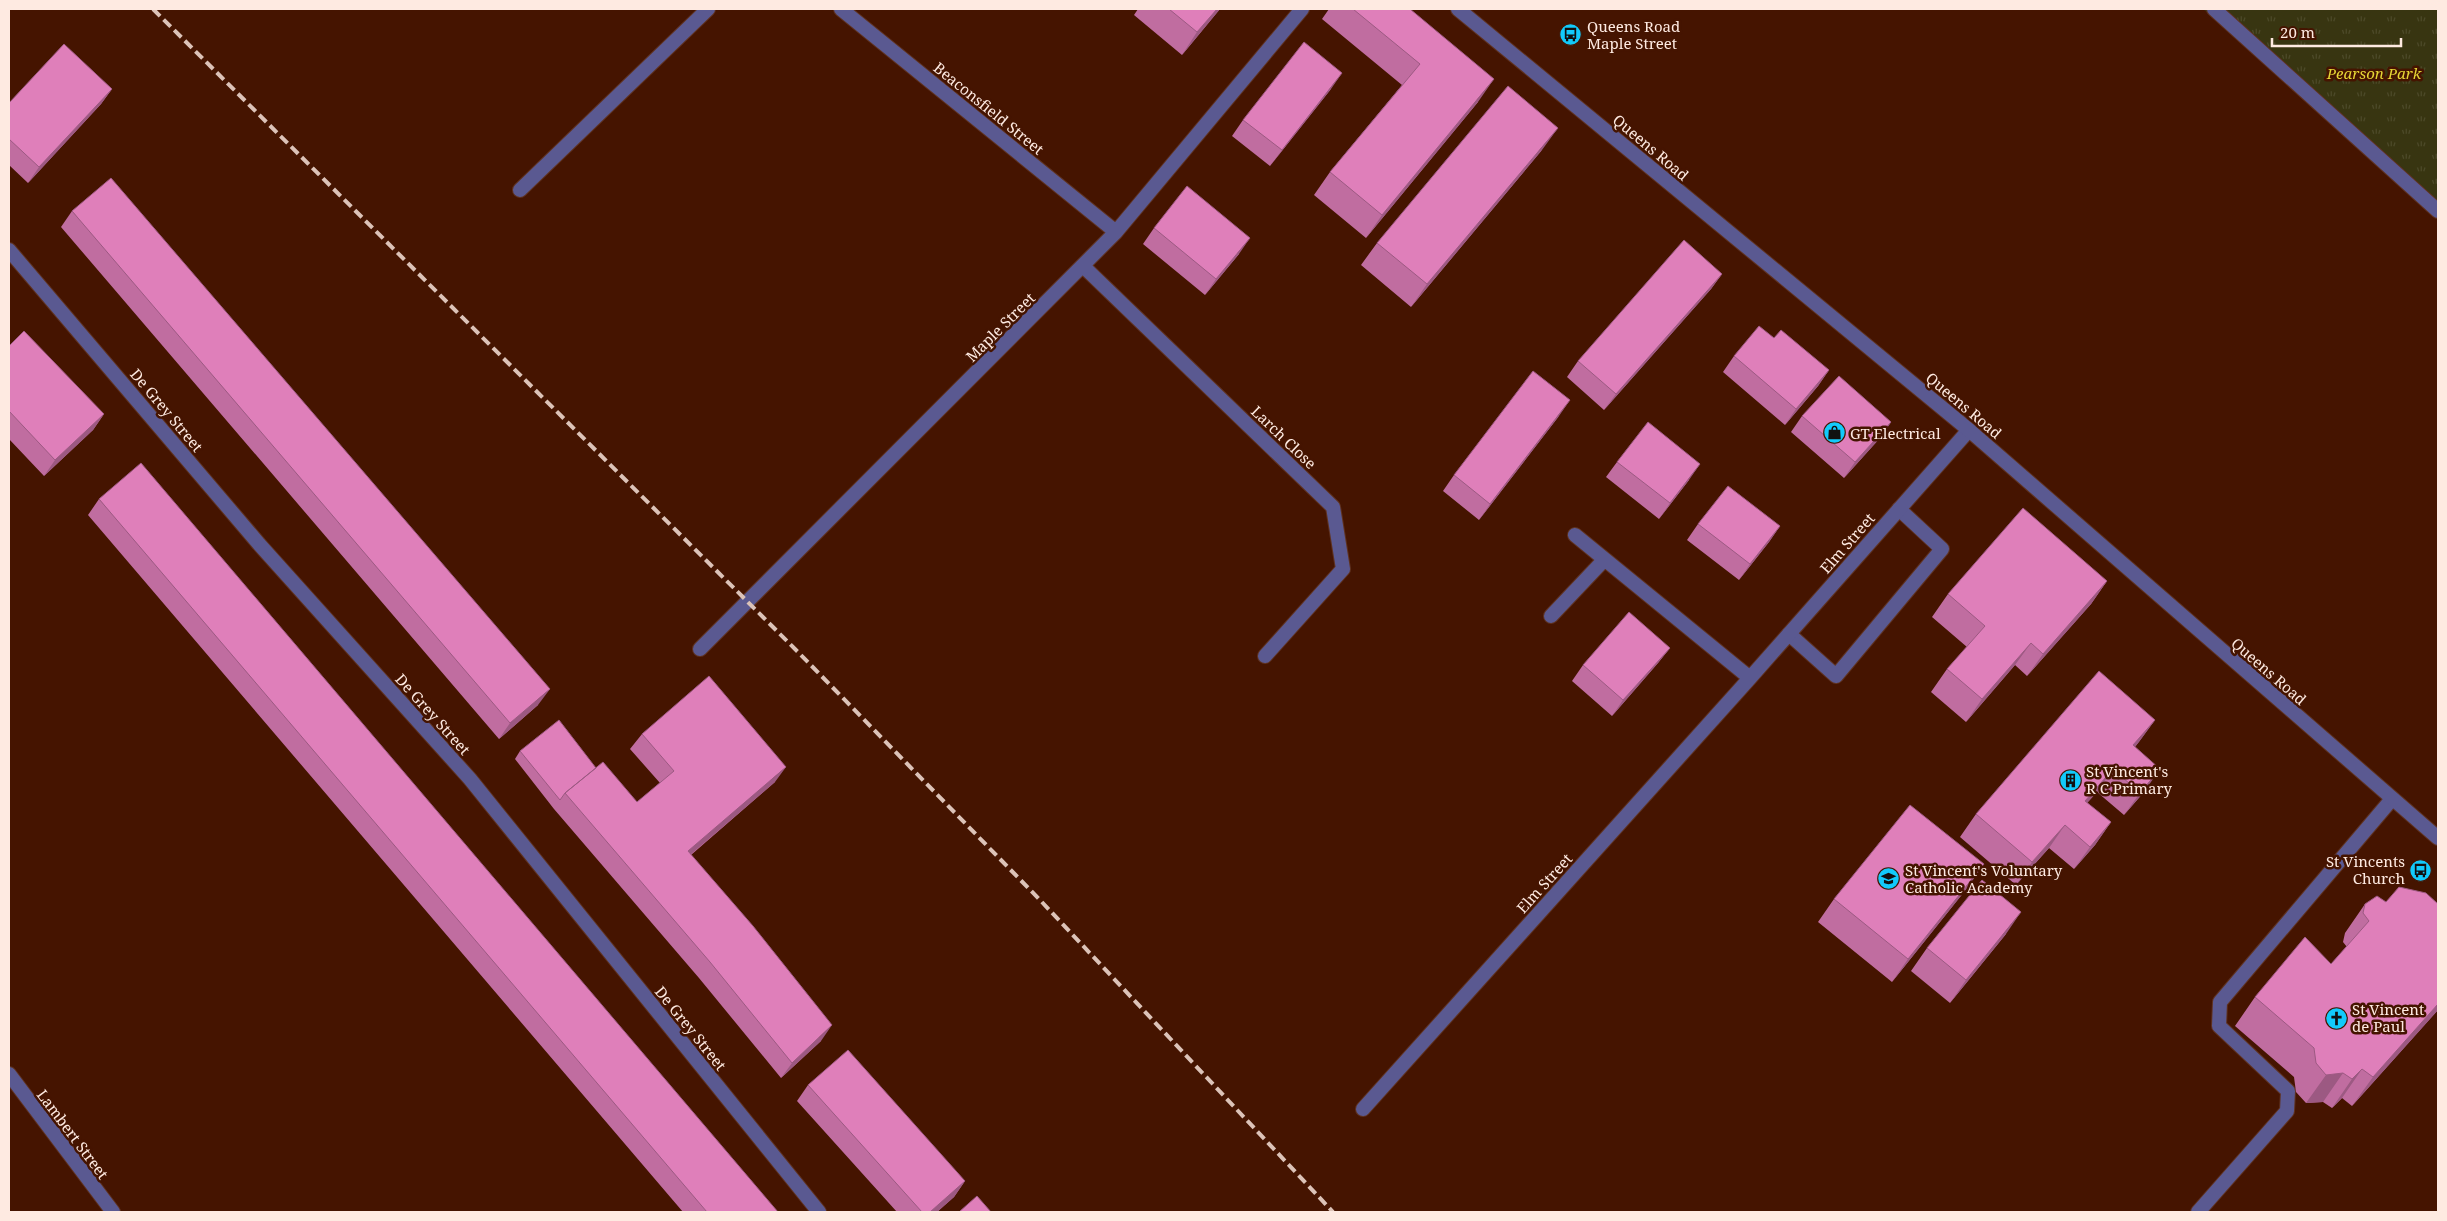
<svg xmlns="http://www.w3.org/2000/svg" width="2447" height="1221" font-family="'Noto Serif',serif">
<defs>
<pattern id="park-tufts" width="24" height="20" patternUnits="userSpaceOnUse" patternTransform="scale(1.25)"><rect width="24" height="20" fill="#383511"/><path d="M3 7l-1-3M5 7V3M7 7l1-3M15 17l-1-3M17 17v-4M19 17l1-3" fill="none" stroke="#4c4928"/></pattern>
</defs>
<rect width="100%" height="100%" fill="#451400"/>
<path fill="url(#park-tufts)" d="M 2203,9 L 2438,9 L 2438,217 L 2312,102 Z"/>
<g fill="none" stroke-linecap="round" stroke-linejoin="round">
<defs>
<path id="service" d="M 1789,634 L 1836,676 L 1942,549 L 1899,509
M 2198,1212 L 2287,1111 L 2288,1091 L 2219,1026 L 2220,1002 L 2392,799"/>
<path id="minor" d="M 841,9 L 1116,232
M 2214,9 L 2438,211
M 520,190 L 708,9
M 9,250 L 259,544 L 470,779 L 819,1212
M 1083,266 L 1333,507 L 1343,569 L 1265,656
M 1575,535 L 1750,678
M 1551,616 L 1604,560
M 700,649 L 1116,232 L 1302,9
M 9,1074 L 113,1212
M 1363,1109 L 1750,678 L 1969,430"/>
<path id="tertiary" d="M 1458,9 L 1969,430 L 2438,838"/>
</defs>
<use href="#service" stroke="#5f3220" stroke-width="16"/>
<use href="#minor" stroke="#5f3220" stroke-width="16"/>
<use href="#tertiary" stroke="#5f3220" stroke-width="16"/>
<use href="#service" stroke="#5a5991" stroke-width="14"/>
<use href="#minor" stroke="#5a5991" stroke-width="14"/>
<use href="#tertiary" stroke="#5a5991" stroke-width="14"/>
<path stroke="#dcc3b8" stroke-width="4" stroke-dasharray="10 5" stroke-linecap="butt" d="M 153,9 L 799,653 L 1040,900 L 1333,1212"/>
</g>
<path fill="#c06da0" d="M 1138,9 L 1220,9 L 1182,55 L 1134,15 Z
M 1329,9 L 1410,9 L 1478,102 L 1366,238 L 1314,195 L 1330,172 L 1402,85 L 1322,19 Z
M 112,89 L 101,104 L 28,183 L 9,165 L 9,103 Z
M 1331,89 L 1270,166 L 1232,136 L 1243,120 Z
M 1542,150 L 1411,307 L 1361,265 L 1377,243 Z
M 72,211 L 538,705 L 499,739 L 61,227 Z
M 1154,228 L 1239,254 L 1205,295 L 1143,244 Z
M 1722,274 L 1711,289 L 1604,410 L 1567,377 L 1578,361 Z
M 1774,338 L 1829,370 L 1818,386 L 1785,425 L 1723,372 L 1734,356 Z
M 9,346 L 104,414 L 93,430 L 44,476 L 9,439 Z
M 1559,416 L 1479,520 L 1443,491 L 1454,475 Z
M 1802,416 L 1891,422 L 1880,438 L 1844,478 L 1791,432 Z
M 1617,462 L 1689,480 L 1659,519 L 1606,477 Z
M 99,499 L 778,1212 L 683,1212 L 88,515 Z
M 1698,524 L 1780,526 L 1769,542 L 1739,580 L 1687,540 Z
M 2107,581 L 2091,604 L 2027,676 L 2015,665 L 1966,722 L 1931,692 L 1947,669 L 1967,647 L 1932,617 L 1948,594 Z
M 1670,648 L 1658,663 L 1612,716 L 1572,681 L 1583,665 Z
M 2155,720 L 2135,747 L 2144,792 L 2124,815 L 2097,792 L 2087,803 L 2111,822 L 2095,845 L 2074,869 L 2049,848 L 2016,885 L 1960,837 L 1976,814 Z
M 642,734 L 775,782 L 691,855 L 821,1041 L 781,1078 L 699,978 L 554,809 L 515,759 L 520,751 L 596,768 L 637,802 L 660,783 L 630,749 Z
M 1968,887 L 1892,982 L 1818,922 L 1834,899 Z
M 2365,904 L 2438,1010 L 2352,1106 L 2342,1098 L 2332,1108 L 2323,1102 L 2306,1103 L 2296,1092 L 2294,1077 L 2235,1026 L 2255,997 L 2331,964 L 2347,947 L 2343,942 L 2345,933 Z
M 2006,934 L 1950,1003 L 1911,971 L 1927,948 Z
M 808,1085 L 965,1181 L 954,1197 L 937,1212 L 897,1212 L 797,1101 Z"/>
<path fill="#9c5982" d="M 1217,9 L 1220,9 L 1182,55 L 1197,32 Z
M 1342,73 L 1331,89 L 1270,166 L 1282,150 Z
M 1494,79 L 1478,102 L 1366,238 L 1382,215 Z
M 112,89 L 101,104 L 28,183 L 39,167 Z
M 1558,128 L 1542,150 L 1411,307 L 1427,284 Z
M 1250,238 L 1239,254 L 1205,295 L 1216,279 Z
M 1722,274 L 1711,289 L 1604,410 L 1616,394 Z
M 1829,370 L 1818,386 L 1785,425 L 1796,409 Z
M 1570,400 L 1559,416 L 1479,520 L 1490,504 Z
M 104,414 L 93,430 L 44,476 L 55,460 Z
M 1891,422 L 1880,438 L 1844,478 L 1855,462 Z
M 1700,464 L 1689,480 L 1659,519 L 1670,503 Z
M 1780,526 L 1769,542 L 1739,580 L 1750,564 Z
M 2107,581 L 2091,604 L 2027,676 L 2043,654 Z
M 2031,643 L 2015,665 L 1966,722 L 1982,699 Z
M 1670,648 L 1658,663 L 1612,716 L 1623,700 Z
M 550,689 L 538,705 L 499,739 L 510,723 Z
M 2155,720 L 2139,742 L 2117,768 L 2133,745 Z
M 786,767 L 775,782 L 676,867 L 688,851 Z
M 2113,769 L 2097,792 L 2069,823 L 2085,801 Z
M 2160,769 L 2144,792 L 2124,815 L 2140,793 Z
M 2111,822 L 2095,845 L 2074,869 L 2090,847 Z
M 2065,825 L 2049,848 L 2016,885 L 2032,862 Z
M 1984,864 L 1968,887 L 1892,982 L 1908,959 Z
M 2021,912 L 2006,934 L 1950,1003 L 1966,980 Z
M 2438,1004 L 2438,1010 L 2352,1106 L 2373,1077 Z
M 832,1025 L 821,1041 L 781,1078 L 792,1063 Z
M 2362,1069 L 2342,1098 L 2332,1108 L 2352,1079 Z
M 2343,1073 L 2323,1102 L 2306,1103 L 2326,1075 Z
M 965,1181 L 954,1197 L 937,1212 L 930,1212 Z"/>
<path fill="#df7fba" stroke="#9c5982" d="M 1169,9 L 1217,9 L 1197,32 Z
M 1353,9 L 1410,9 L 1494,79 L 1382,215 L 1330,172 L 1420,64 Z
M 1304,42 L 1342,73 L 1282,150 L 1243,120 Z
M 64,44 L 112,89 L 39,167 L 9,139 L 9,103 Z
M 1508,86 L 1558,128 L 1427,284 L 1377,243 Z
M 111,178 L 550,689 L 510,723 L 72,211 Z
M 1187,186 L 1250,238 L 1216,279 L 1154,228 Z
M 1684,240 L 1722,274 L 1616,394 L 1578,361 Z
M 1759,326 L 1774,338 L 1781,330 L 1829,370 L 1796,409 L 1734,356 Z
M 24,331 L 104,414 L 55,460 L 9,411 L 9,346 Z
M 1533,371 L 1570,400 L 1490,504 L 1454,475 Z
M 1839,376 L 1891,422 L 1855,462 L 1802,416 Z
M 1648,422 L 1700,464 L 1670,503 L 1617,462 Z
M 141,463 L 778,1212 L 707,1212 L 99,499 Z
M 1728,486 L 1780,526 L 1750,564 L 1698,524 Z
M 2023,508 L 2107,581 L 2043,654 L 2031,643 L 1982,699 L 1947,669 L 1985,626 L 1948,594 Z
M 1629,612 L 1670,648 L 1623,700 L 1583,665 Z
M 2099,671 L 2155,720 L 2133,745 L 2160,769 L 2140,793 L 2113,769 L 2085,801 L 2111,822 L 2090,847 L 2065,825 L 2032,862 L 1976,814 Z
M 709,676 L 786,767 L 688,851 L 753,926 L 832,1025 L 792,1063 L 710,962 L 565,793 L 603,762 L 637,802 L 674,771 L 642,734 Z
M 559,720 L 596,768 L 565,793 L 560,800 L 520,751 Z
M 1910,805 L 1984,864 L 1908,959 L 1834,899 Z
M 1982,880 L 2021,912 L 1966,980 L 1927,948 Z
M 2399,887 L 2426,893 L 2438,904 L 2438,1004 L 2373,1077 L 2362,1069 L 2352,1079 L 2343,1073 L 2326,1075 L 2316,1063 L 2314,1048 L 2255,997 L 2305,937 L 2331,964 L 2369,921 L 2363,913 L 2365,904 L 2377,896 L 2386,902 Z
M 848,1050 L 965,1181 L 930,1212 L 922,1212 L 808,1085 Z
M 977,1196 L 991,1212 L 959,1212 Z"/>
<defs>
<symbol id="bus-disc" viewBox="-11 -11 22 22"><circle r="9.5" fill="#12cafb" stroke="#451400"/><path d="M-5-6H5V4H4V6H2V4H-2V6H-4V4H-5ZM-3.5-4V0h7V-4ZM-3.5 1.2v1.5H-2V1.2ZM2 1.2v1.5H3.5V1.2Z" fill="#111"/></symbol>
<symbol id="shop-disc" viewBox="-11 -11 22 22"><circle r="9.5" fill="#12cafb" stroke="#451400"/><path d="M-5-2.5h2.3a2.7 3.5 0 0 1 5.4 0H5L5.5 6h-11ZM-1.5-2.5h3a1.5 2.3 0 0 0-3 0Z" fill="#111"/></symbol>
<symbol id="building-disc" viewBox="-11 -11 22 22"><circle r="9.5" fill="#12cafb" stroke="#451400"/><path d="M-4-6H4V6H1V3H-1V6H-4ZM-2.5-4.3h1.7v1.8h-1.7ZM.8-4.3h1.7v1.8H.8ZM-2.5-1h1.7V.8h-1.7ZM.8-1h1.7V.8H.8Z" fill="#111"/></symbol>
<symbol id="school-disc" viewBox="-11 -11 22 22"><circle r="9.5" fill="#12cafb" stroke="#451400"/><path d="M0-5L7-2L0 1L-7-2ZM-4 1L0 2.5L4 1V4Q0 6-4 4Z" fill="#111"/></symbol>
<symbol id="church-disc" viewBox="-11 -11 22 22"><circle r="9.5" fill="#12cafb" stroke="#451400"/><path d="M-1.2-6h2.4v3.5h3.3v2.4h-3.3V6h-2.4V-.1h-3.3v-2.4h3.3Z" fill="#111"/></symbol>
</defs>
<g fill-rule="evenodd">
<use href="#bus-disc" x="1558" y="22" width="25" height="25"/>
<use href="#shop-disc" x="1822" y="420" width="25" height="25"/>
<use href="#building-disc" x="2058" y="768" width="25" height="25"/>
<use href="#bus-disc" x="2408" y="858" width="25" height="25"/>
<use href="#school-disc" x="1876" y="866" width="25" height="25"/>
<use href="#church-disc" x="2324" y="1006" width="25" height="25"/>
</g>
<g text-anchor="middle" dominant-baseline="central" stroke-width="5" stroke-linejoin="round" paint-order="stroke">
<g font-size="15" fill="#feeae1" stroke="#451400" text-anchor="start">
<text x="1587" y="26">Queens Road<tspan x="1587" dy="17">Maple Street</tspan></text>
<text x="1850" y="433">GT Electrical</text>
<text x="2086" y="771">St Vincent's<tspan x="2086" dy="17">R C Primary</tspan></text>
<text x="2405" y="861" text-anchor="end">St Vincents<tspan x="2405" dy="17">Church</tspan></text>
<text x="1905" y="870">St Vincent's Voluntary<tspan x="1905" dy="17">Catholic Academy</tspan></text>
<text x="2352" y="1009">St Vincent<tspan x="2352" dy="17">de Paul</tspan></text>
</g>
<g font-size="15" font-style="italic" fill="#e6d735" stroke="#451400">
<text x="2374" y="73">Pearson Park</text>
</g>
<g font-size="15" fill="#feeae1" stroke="#451400">
<text transform="translate(989 108) rotate(39)">Beaconsfield Street</text>
<text transform="translate(1651 147) rotate(40)">Queens Road</text>
<text transform="translate(1000 327) rotate(-45)">Maple Street</text>
<text transform="translate(1964 405) rotate(40)">Queens Road</text>
<text transform="translate(167 410) rotate(50)">De Grey Street</text>
<text transform="translate(1284 437) rotate(44)">Larch Close</text>
<text transform="translate(1847 543) rotate(-49)">Elm Street</text>
<text transform="translate(2269 671) rotate(41)">Queens Road</text>
<text transform="translate(433 714) rotate(48)">De Grey Street</text>
<text transform="translate(1544 883) rotate(-48)">Elm Street</text>
<text transform="translate(691 1028) rotate(51)">De Grey Street</text>
<text transform="translate(73 1134) rotate(53)">Lambert Street</text>
</g>
</g>
<rect width="2447" height="1221" fill="none" stroke="#feeae1" stroke-width="20"/>
<path d="M2272 38v8h129v-8" fill="none" stroke="#feeae1" stroke-width="2.5"/>
<text x="2280" y="38" font-size="15" fill="#feeae1" stroke="#451400" stroke-width="4" paint-order="stroke">20 m</text>
</svg>
